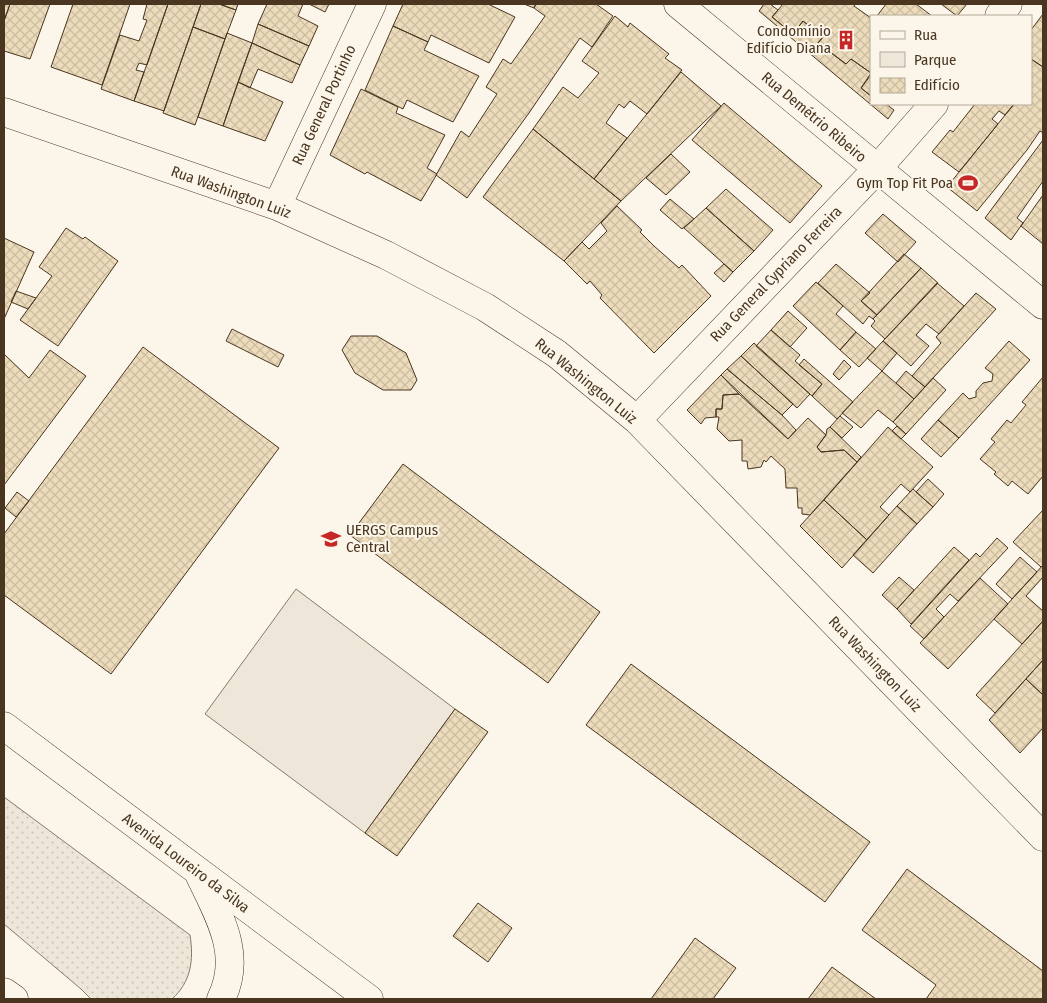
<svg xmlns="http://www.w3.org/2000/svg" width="1047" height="1003" font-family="'Fira Sans Condensed',sans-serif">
<defs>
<pattern id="grass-dots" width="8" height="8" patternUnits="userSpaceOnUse" patternTransform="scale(1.25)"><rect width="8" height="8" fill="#ede6d9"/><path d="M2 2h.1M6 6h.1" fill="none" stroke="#cdc6ba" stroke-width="1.8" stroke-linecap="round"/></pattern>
<pattern id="building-cross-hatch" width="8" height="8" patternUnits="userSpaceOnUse" patternTransform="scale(1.25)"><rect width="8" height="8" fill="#ecdcbc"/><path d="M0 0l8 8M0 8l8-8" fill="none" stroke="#ccbda1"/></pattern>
</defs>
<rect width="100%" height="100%" fill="#fbf6e9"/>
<path fill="url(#grass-dots)" stroke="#887966" d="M 4,797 L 190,935 C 194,960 191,982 172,999 L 91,999 L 81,989 L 4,924 Z"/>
<path fill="#ede6d9" stroke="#887966" d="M 296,589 L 455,709 L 365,833 L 205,714 Z"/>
<path fill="url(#building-cross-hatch)" stroke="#4a3520" d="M 4,4 L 10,4 L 4,21 Z
M 10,4 L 50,4 L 30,59 L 4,51 L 4,21 Z
M 73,4 L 130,4 L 102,85 L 51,67 Z
M 147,4 L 168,4 L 147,65 L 139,63 L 136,70 L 144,72 L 134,101 L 101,89 L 120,35 L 139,41 L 147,20 L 143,19 Z
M 168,4 L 201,4 L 164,111 L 134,101 Z
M 201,4 L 219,4 L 236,10 L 225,39 L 193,27 Z
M 219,4 L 238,4 L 236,10 Z
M 267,4 L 303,4 L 298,16 L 318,26 L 309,46 L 258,24 Z
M 309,4 L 329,4 L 325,12 Z
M 403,4 L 488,4 L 515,17 L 489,63 L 431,35 L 428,42 L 393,26 Z
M 524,4 L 536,4 L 534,8 Z
M 536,4 L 596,4 L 613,16 L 592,47 L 580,38 L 529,113 L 467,198 L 436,175 L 461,131 L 469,137 L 497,94 L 486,87 L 503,59 L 511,64 L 545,16 L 534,8 Z
M 764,4 L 770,4 L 778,10 L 772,17 L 793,34 L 803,21 L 823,37 L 818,43 L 846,64 L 851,59 L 871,73 L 861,88 L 871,96 L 871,104 L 886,104 L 894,110 L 888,119 L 759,11 Z
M 783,4 L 855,4 L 854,6 L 871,18 L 871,73 L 851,59 L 846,64 L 818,43 L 823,37 L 803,21 L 793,34 L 772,17 Z
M 886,4 L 916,4 L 932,16 L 877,16 Z
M 941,4 L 967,4 L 957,16 Z
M 1043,14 L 1043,67 L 1031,59 L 1031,30 Z
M 615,16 L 628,27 L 630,23 L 669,54 L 665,58 L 682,70 L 647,114 L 630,101 L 624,108 L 619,104 L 606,123 L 627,138 L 594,179 L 533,129 L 563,87 L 578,98 L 599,73 L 582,61 Z
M 258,24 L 309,46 L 300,65 L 252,43 Z
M 393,26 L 428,42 L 424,50 L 479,76 L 453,122 L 407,100 L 403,109 L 365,90 Z
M 193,27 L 225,39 L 195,125 L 163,113 Z
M 227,33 L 252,43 L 223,126 L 198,117 Z
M 252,43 L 300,65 L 292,83 L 258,69 L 250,88 L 238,82 Z
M 1031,59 L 1043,67 L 1043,133 L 1040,131 L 1027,150 L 977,211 L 947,187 L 1014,104 L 1031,104 Z
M 681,72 L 721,106 L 621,201 L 594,179 Z
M 871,75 L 871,96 L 861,88 Z
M 238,82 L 283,102 L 265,141 L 223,126 Z
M 361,89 L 398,107 L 396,113 L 445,135 L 427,168 L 437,174 L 421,201 L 367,172 L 365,174 L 330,155 Z
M 724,103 L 822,186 L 790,223 L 692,140 Z
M 975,104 L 1014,104 L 1005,115 L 999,111 L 992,119 L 998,124 L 959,172 L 932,152 L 950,130 L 953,132 Z
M 533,129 L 621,201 L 564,261 L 483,197 Z
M 1043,140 L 1043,181 L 1017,218 L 1023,223 L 1011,240 L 985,218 Z
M 671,154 L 690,172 L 666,195 L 646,178 Z
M 726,189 L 773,230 L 754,251 L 706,208 Z
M 1043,195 L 1043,244 L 1021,226 Z
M 670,199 L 694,219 L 682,229 L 660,210 Z
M 617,206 L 642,230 L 640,232 L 654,246 L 679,268 L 682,265 L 711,296 L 654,353 L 600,298 L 602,295 L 590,281 L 587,284 L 564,261 L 582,242 L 589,249 L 607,231 L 601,223 Z
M 706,208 L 754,251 L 733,272 L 684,228 Z
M 883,214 L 916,242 L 898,262 L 865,233 Z
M 66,228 L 83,239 L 85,237 L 118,261 L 58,346 L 20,320 L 52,276 L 39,267 Z
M 4,238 L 34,252 L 4,319 Z
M 904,254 L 921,268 L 877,315 L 861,301 Z
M 724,264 L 733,272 L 724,282 L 714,273 Z
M 836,264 L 870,293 L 861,301 L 877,315 L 873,319 L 869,316 L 863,324 L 818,283 Z
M 921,268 L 938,283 L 885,339 L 871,326 L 875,321 L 873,319 Z
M 816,282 L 843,306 L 836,314 L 856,332 L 840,350 L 793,306 Z
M 937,283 L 964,306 L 939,334 L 926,324 L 916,335 L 929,346 L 911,366 L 883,341 Z
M 16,291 L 36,298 L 28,309 L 11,302 Z
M 976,293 L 996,309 L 925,387 L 912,376 L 941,343 L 936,337 Z
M 788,311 L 807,328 L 790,347 L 771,330 Z
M 232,329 L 284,355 L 278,367 L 226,341 Z
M 771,330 L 800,355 L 795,361 L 822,384 L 812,396 L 756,346 Z
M 856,332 L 876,349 L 859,367 L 840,350 Z
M 351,336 L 377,336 L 406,353 L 417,380 L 411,390 L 383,390 L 355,373 L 342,350 Z
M 883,341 L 897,353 L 882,371 L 867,358 Z
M 1009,341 L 1030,360 L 959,438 L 938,420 L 963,393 L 969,399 L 976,397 L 976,391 L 983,383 L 992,381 L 993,374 L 985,368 Z
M 754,343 L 810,394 L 797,408 L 741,356 Z
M 143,347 L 279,448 L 111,674 L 4,595 L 4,534 Z
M 50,350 L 86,376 L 4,485 L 4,354 L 29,378 Z
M 741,356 L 793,404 L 782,415 L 727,369 Z
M 804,359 L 853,402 L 837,419 L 812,396 L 822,384 L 799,365 Z
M 844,360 L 851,367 L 839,380 L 833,374 Z
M 727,369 L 782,415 L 796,430 L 788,439 L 721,375 Z
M 882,371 L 914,399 L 893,422 L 878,410 L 861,428 L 842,413 Z
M 906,371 L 925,387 L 914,399 L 896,383 Z
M 721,375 L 739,394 L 723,395 L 722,409 L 716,409 L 716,417 L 705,418 L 701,424 L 687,410 Z
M 1043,377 L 1043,476 L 1028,494 L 1012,481 L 1008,486 L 994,474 L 996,472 L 980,459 L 995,442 L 991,439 L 1007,420 L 1011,423 L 1026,405 L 1022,402 Z
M 933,378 L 946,390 L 906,434 L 893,422 Z
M 739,394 L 788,439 L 808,418 L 826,435 L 817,447 L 821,452 L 844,450 L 857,462 L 810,515 L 802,514 L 802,508 L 798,508 L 797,488 L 786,488 L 785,469 L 771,456 L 766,462 L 764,460 L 761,467 L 748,469 L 747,461 L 742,461 L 742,440 L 729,441 L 717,429 L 719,417 L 716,417 L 716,409 L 722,409 L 723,395 Z
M 840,416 L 853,427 L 842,438 L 830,427 Z
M 938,420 L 959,438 L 941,457 L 921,439 Z
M 897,426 L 906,434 L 901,439 L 892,431 Z
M 830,427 L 861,457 L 857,462 L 844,450 L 821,452 L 817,447 L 826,435 L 827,429 Z
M 888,427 L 933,467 L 910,492 L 901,484 L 880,507 L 889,515 L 867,540 L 824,500 Z
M 403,464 L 600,612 L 548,683 L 350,535 Z
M 928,479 L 944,494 L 933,507 L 916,492 Z
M 913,489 L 933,507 L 917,524 L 897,506 Z
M 17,492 L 29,501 L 16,517 L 5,508 Z
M 824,500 L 867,540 L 842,568 L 800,526 Z
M 897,506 L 917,524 L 873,573 L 853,555 Z
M 1043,510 L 1043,565 L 1041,567 L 1013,542 Z
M 997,538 L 1008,548 L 958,601 L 950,594 L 936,609 L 944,617 L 924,639 L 910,626 L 976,553 L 980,557 Z
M 954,547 L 969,560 L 911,624 L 897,609 Z
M 1020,557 L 1037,572 L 1012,599 L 996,584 Z
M 1043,565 L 1043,577 L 1026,596 L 1043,611 L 1043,621 L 1022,644 L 994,619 Z
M 899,577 L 914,590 L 897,609 L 882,595 Z
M 980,578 L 1008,604 L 948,669 L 920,643 Z
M 1043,621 L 1043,660 L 995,713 L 976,695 Z
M 1043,660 L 1043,695 L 1026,679 Z
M 631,664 L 870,842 L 825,902 L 586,725 Z
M 1026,679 L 1043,695 L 1043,728 L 1020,753 L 989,720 Z
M 455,709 L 488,732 L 397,856 L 365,833 Z
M 907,869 L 1043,971 L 1043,999 L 926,999 L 936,985 L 862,930 Z
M 478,903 L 512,928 L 488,962 L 453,936 Z
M 695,938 L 736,968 L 713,999 L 651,999 Z
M 832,967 L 876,999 L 808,999 Z"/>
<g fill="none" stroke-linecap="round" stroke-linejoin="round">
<defs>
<path id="minor" d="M 678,4 L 1043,305
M 999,16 L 1008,4
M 4,112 L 277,206 L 386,255 L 485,307 L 557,354 L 637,420 L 1043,837
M 277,206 L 372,4
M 637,420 L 877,169 L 934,104"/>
<path id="major" d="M 4,726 L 369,999
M 200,876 C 219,916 243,955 221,999
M 4,992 L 14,999"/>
</defs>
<use href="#minor" stroke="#4a3520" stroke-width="29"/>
<use href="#major" stroke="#4a3520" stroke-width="29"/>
<use href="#minor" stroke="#fbf6e9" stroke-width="28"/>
<use href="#major" stroke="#fbf6e9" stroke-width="28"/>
</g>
<defs>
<symbol id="building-bare" viewBox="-9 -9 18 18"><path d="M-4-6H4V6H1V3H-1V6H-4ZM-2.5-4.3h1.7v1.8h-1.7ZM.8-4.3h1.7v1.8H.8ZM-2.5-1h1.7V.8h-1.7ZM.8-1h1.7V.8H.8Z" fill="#c62828" stroke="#fbf6e9" stroke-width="2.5" paint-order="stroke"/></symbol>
<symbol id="stadium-bare" viewBox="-9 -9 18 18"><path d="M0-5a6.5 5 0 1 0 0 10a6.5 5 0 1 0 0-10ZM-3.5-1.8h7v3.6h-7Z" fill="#c62828" stroke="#fbf6e9" stroke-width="2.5" paint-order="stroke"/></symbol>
<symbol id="university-bare" viewBox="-9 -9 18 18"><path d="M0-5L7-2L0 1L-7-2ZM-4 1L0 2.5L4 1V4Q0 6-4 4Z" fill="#c62828" stroke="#fbf6e9" stroke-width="2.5" paint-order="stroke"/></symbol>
</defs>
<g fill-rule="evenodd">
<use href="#building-bare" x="832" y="26" width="28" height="28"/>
<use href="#stadium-bare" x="954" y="169" width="28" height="28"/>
<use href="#university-bare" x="317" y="525" width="28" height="28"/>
</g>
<g text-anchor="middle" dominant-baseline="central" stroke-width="4" stroke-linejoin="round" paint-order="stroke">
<g font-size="15" fill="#4a3520" stroke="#fbf6e9" text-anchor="end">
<text x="831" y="31">Condomínio<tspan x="831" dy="17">Edifício Diana</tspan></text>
<text x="953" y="183">Gym Top Fit Poa</text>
<text x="346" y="530" text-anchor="start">UERGS Campus<tspan x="346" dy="17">Central</tspan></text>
</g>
<g font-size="15" fill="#4a3520" stroke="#fbf6e9">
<text transform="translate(324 105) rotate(-65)">Rua General Portinho</text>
<text transform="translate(814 117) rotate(40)">Rua Demétrio Ribeiro</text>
<text transform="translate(231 192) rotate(20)">Rua Washington Luiz</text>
<text transform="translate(776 274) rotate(-46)">Rua General Cypriano Ferreira</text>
<text transform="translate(586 381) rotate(39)">Rua Washington Luiz</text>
<text transform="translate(875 664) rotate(46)">Rua Washington Luiz</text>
<text transform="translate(186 863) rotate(37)">Avenida Loureiro da Silva</text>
</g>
</g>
<rect width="1047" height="1003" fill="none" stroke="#4a3520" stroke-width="10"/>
<rect x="870" y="15" width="162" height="90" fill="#fbf6e9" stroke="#b4a999"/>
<rect x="880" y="31" width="25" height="8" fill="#fbf6e9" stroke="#b4a999"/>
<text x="914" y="40" font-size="15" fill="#4a3520">Rua</text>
<rect x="880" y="52" width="25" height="15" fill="#ede6d9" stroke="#b4a999"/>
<text x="914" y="65" font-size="15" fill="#4a3520">Parque</text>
<rect x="880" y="78" width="25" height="15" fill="url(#building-cross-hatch)" stroke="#b4a999"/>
<text x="914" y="90" font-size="15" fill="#4a3520">Edifício</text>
</svg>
